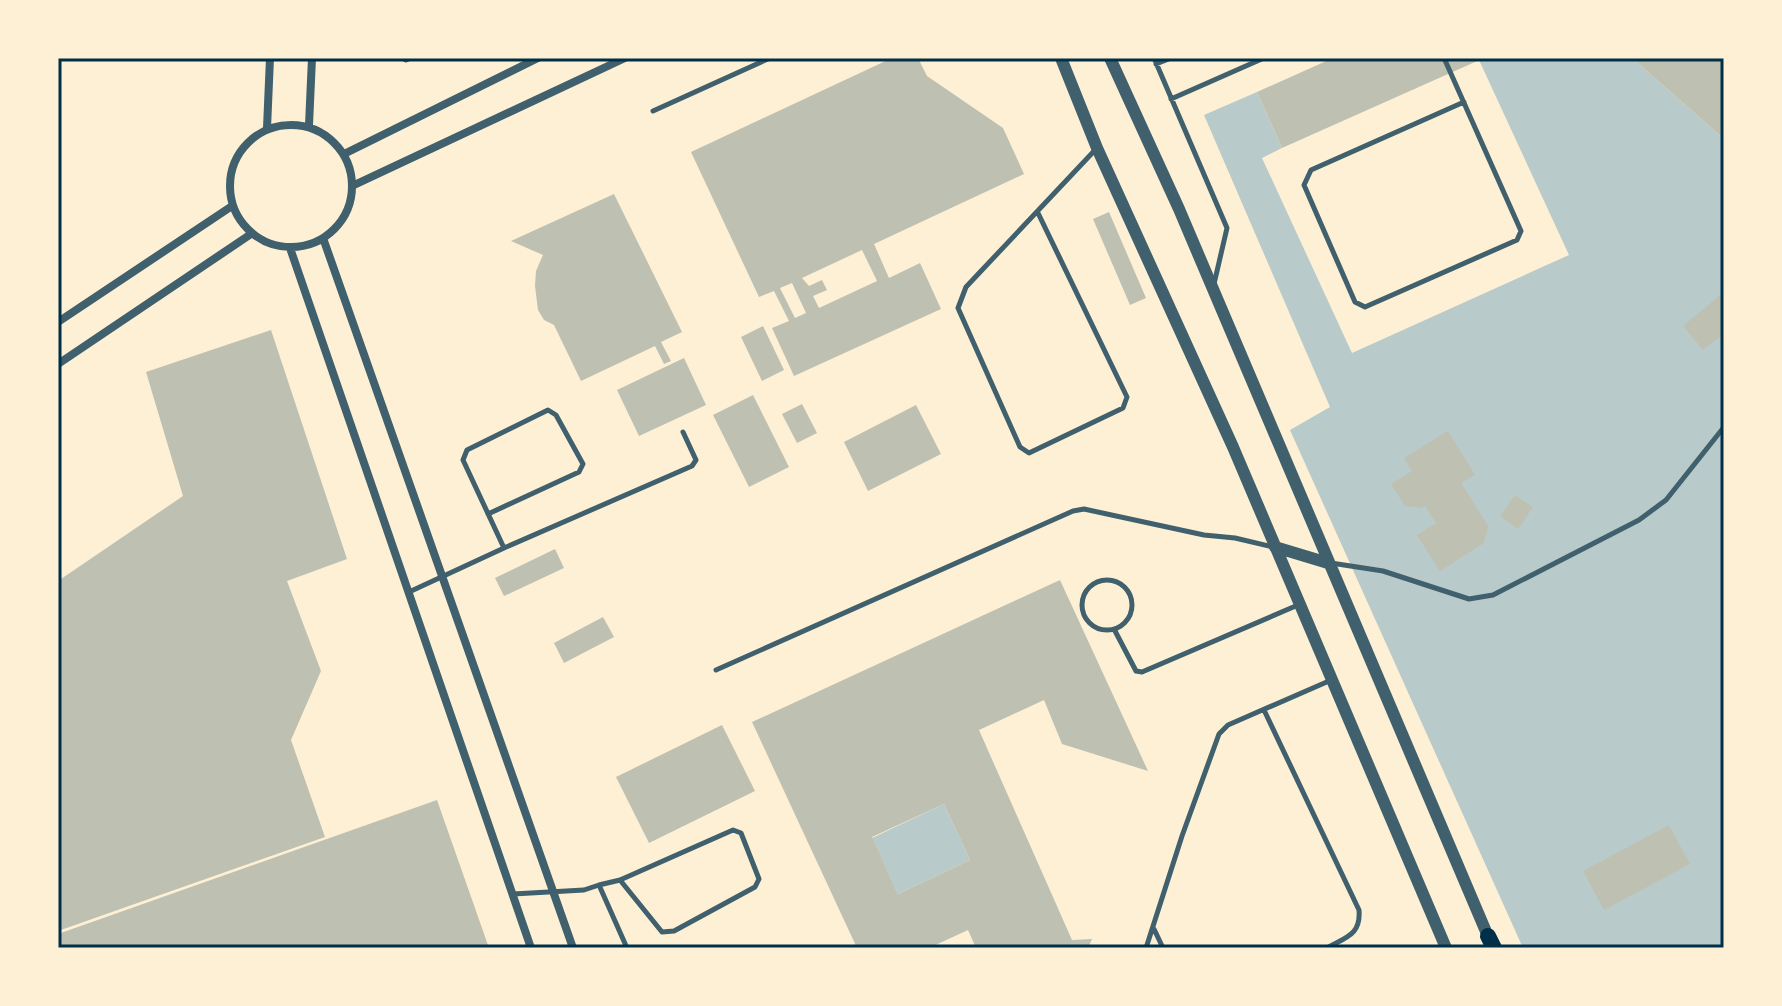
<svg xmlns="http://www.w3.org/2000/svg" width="1782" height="1006" font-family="'Nunito Sans',sans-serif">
<rect width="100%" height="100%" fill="#fdf0d5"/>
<path fill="#b9caca" d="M 1484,58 L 1632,58 L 1724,139 L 1724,948 L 1523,948 L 1290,430 L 1330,407 L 1204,115 L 1257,92 L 1282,148 L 1262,158 L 1352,353 L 1569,255 L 1479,60 Z
M 944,804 L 970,860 L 898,894 L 872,838 Z"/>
<path fill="#bec0b2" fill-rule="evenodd" d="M 892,58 L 918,58 L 927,76 L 1003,128 L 1024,174 L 874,244 L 889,278 L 920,263 L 941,309 L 794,376 L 772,328 L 789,321 L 774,291 L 759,297 L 691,152 ZM 862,250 L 877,281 L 819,308 L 813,296 L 827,290 L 822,280 L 809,286 L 802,278 ZM 792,283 L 806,313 L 795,318 L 780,288 Z
M 1333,58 L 1422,59 L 1484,58 L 1282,148 L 1257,92 Z
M 1632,58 L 1724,58 L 1724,139 Z
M 614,194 L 682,332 L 661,342 L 671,361 L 664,364 L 655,346 L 581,381 L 554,325 L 544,320 L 538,310 L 535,286 L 536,271 L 543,255 L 511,241 Z
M 1109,212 L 1146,298 L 1130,305 L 1093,219 Z
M 1724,292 L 1724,343 L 1719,337 L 1703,350 L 1683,326 Z
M 763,326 L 784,370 L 762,381 L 741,337 Z
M 271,330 L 347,559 L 287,581 L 321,671 L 291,740 L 325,837 L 58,931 L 58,581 L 183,496 L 146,372 Z
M 684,358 L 706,405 L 639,436 L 617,390 Z
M 753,395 L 789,467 L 749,487 L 713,415 Z
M 802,404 L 817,433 L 797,443 L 782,414 Z
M 916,405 L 941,454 L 868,491 L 844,442 Z
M 1448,431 L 1475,475 L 1461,483 L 1488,526 L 1484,543 L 1440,571 L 1417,535 L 1436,523 L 1425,506 L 1421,508 L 1405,506 L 1391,484 L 1412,471 L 1404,458 Z
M 1515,495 L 1533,507 L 1518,529 L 1500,516 Z
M 555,549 L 564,568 L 504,596 L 495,578 Z
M 1060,580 L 1148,771 L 1062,744 L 1044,700 L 979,730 L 1072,940 L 1092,939 L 1088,948 L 976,948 L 968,930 L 929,948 L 857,948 L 752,722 ZM 944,804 L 970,860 L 898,894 L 872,837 Z
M 603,617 L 614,637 L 564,663 L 554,643 Z
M 722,725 L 755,791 L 649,843 L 616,777 Z
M 437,800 L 489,948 L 58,948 L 58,934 Z
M 1669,825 L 1690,864 L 1604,910 L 1583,871 Z"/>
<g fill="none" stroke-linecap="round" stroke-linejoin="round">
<path stroke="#3f606c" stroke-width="5" d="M 402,58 L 406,60 L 411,58
M 1154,58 L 1227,228 L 1214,284
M 1444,58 L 1521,231 L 1517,240 L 1365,307 L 1355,302 L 1304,185 L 1311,170 L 1464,102
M 1156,64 L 1171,58
M 1171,99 L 1264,58
M 653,111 L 770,58
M 1038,213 L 1127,397 L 1123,408 L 1029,453 L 1020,447 L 958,308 L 966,287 L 1096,149
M 504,548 L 692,466 L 696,460 L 683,432
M 1331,563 L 1383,571 L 1469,599 L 1493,595 L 1639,520 L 1666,500 L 1724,427
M1082 605a25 25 0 1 1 50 0a25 25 0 1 1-50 0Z
M 409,592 L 504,548 L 463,460 L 467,450 L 548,410 L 556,415 L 583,464 L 579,472 L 488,514
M 1114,629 L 1136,671 L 1142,672 L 1298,605
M 716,670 L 1073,511 L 1084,509 L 1204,535 L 1235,538 L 1273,547
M 1264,710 L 1359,910 C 1361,935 1346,937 1327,948
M 620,880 L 662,932 L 674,931 L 755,887 L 759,879 L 741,833 L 733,830 L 620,880 L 599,885 L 627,948
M 513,894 L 584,890 L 599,885
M 1154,929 L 1163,948
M 1146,948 L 1182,836 L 1219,734 L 1228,725 L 1329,681"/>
<path stroke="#3f606c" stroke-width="8" d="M230 186a61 61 0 1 1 122 0a61 61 0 1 1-122 0Z
M 309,125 L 312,58
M 267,128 L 270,58
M 344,154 L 538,58
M 352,186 L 625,58
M 323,238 L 573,948
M 290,248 L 531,948
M 58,322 L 232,206
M 58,364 L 251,234"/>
<path stroke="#3f606c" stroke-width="12" d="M 1061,58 L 1097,148 L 1233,447 L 1446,948
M 1110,58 L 1179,209 L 1490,941
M 1275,547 L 1328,563"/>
<path stroke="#003049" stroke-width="16" d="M 1488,936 L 1494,948"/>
</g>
<rect width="1782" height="1006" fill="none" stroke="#fdf0d5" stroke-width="120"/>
<rect x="60" y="60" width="1662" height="886" fill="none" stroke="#003049" stroke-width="3"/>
</svg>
